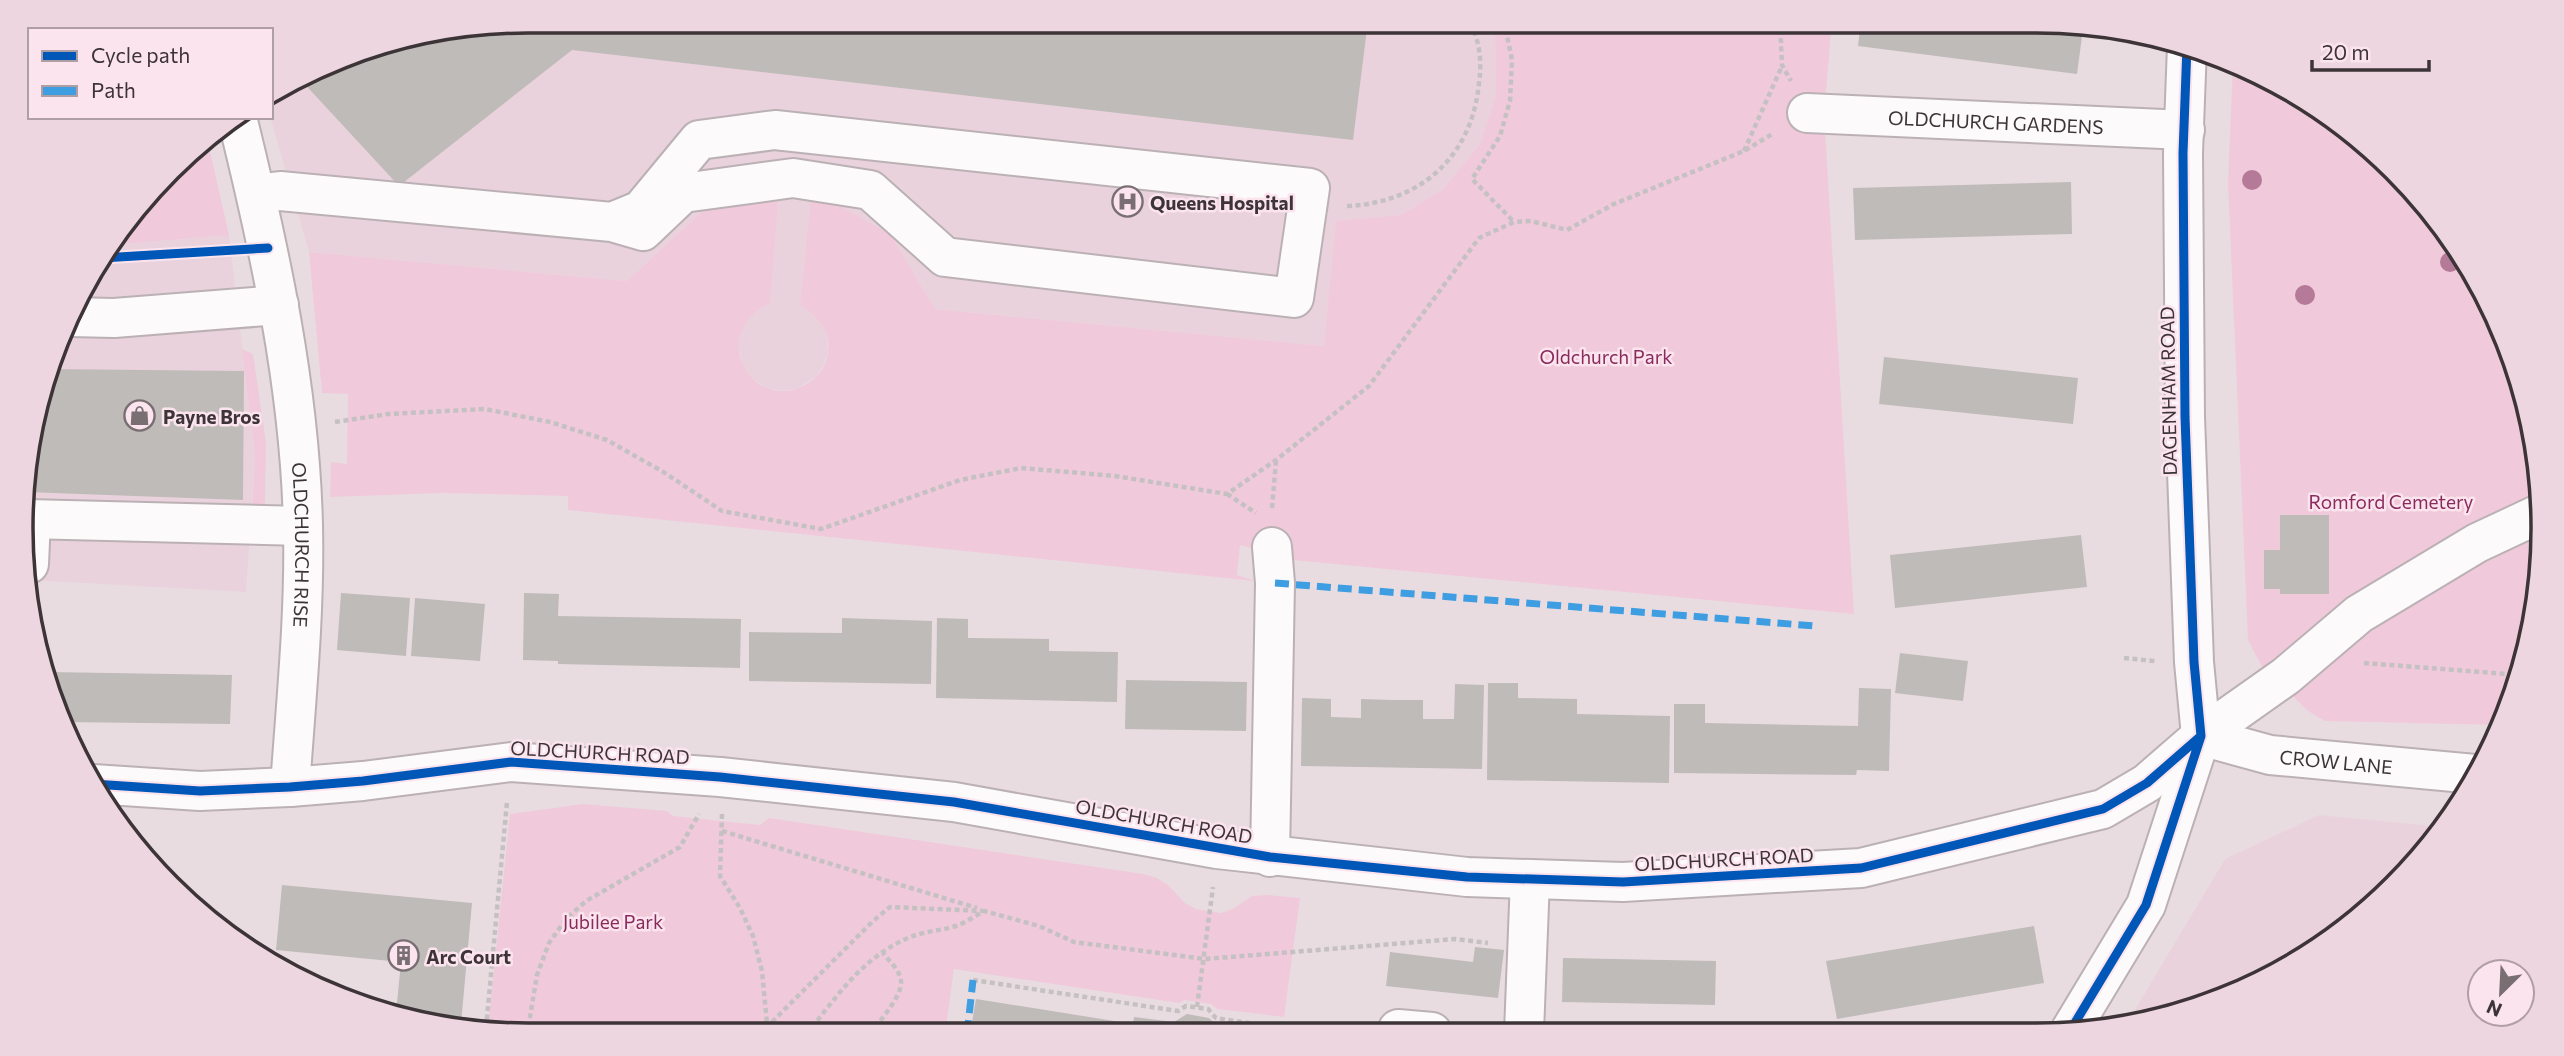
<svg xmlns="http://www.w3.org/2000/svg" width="2564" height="1056" font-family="Commissioner,sans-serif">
<rect width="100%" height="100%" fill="#e9dce1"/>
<path fill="#ead2dc" d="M 528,21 L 1484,21 L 1495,36 L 1496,96 L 1480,144 L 1443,189 L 1401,215 L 1336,222 L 1325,346 L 935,309 L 891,235 L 818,317 L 826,330 L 828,352 L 823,366 L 816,377 L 796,389 L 782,391 L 767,388 L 751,377 L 743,366 L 738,344 L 743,326 L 752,313 L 759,308 L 700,213 L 627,281 L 309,252 L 270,117 L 271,91 L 365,48 Z
M 229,235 L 255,455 L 246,592 L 29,580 L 25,461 L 48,365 L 89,275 L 113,245 Z
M 2319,815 L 2443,827 L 2370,909 L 2260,983 L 2127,1023 L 2225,859 Z"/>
<path fill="#f0cada" d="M 1484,21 L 1832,21 L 1824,114 L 1854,614 L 1293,560 L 1240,545 L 1237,575 L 1255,581 L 568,510 L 568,496 L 443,493 L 330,497 L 331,462 L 347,464 L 348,394 L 322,393 L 309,252 L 627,281 L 700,213 L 779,188 L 770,303 C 703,335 757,420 811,381 C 820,375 827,363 828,353 C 831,329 818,317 800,305 L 812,190 L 891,235 L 935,309 L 1324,346 L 1336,221 L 1401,215 L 1443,189 L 1480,144 L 1496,96 L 1495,36 Z
M 2233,63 L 2289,89 L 2370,147 L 2438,219 L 2491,303 L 2526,396 L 2542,494 L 2539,594 L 2516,691 L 2499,725 L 2325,721 L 2308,711 L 2261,665 L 2248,640 L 2228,183 Z
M 207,138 L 229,235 L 113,245 L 194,147 Z
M 242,349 L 253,354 L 266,442 L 265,508 L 252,507 L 255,455 Z
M 583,804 L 667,811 L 673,816 L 760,825 L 769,818 L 1143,874 L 1157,878 L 1168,885 L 1185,903 L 1196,909 L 1221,913 L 1233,909 L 1252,896 L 1268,895 L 1300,898 L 1284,1017 L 1217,1009 L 1211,1004 L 1184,1000 L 1179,1003 L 954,969 L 945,1034 L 528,1035 L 488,1028 L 510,814 Z"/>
<path fill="#bfbbb9" d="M 528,21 L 1368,21 L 1353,140 L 572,50 L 399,186 L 299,78 L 365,48 Z
M 1861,21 L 2036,21 L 2083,29 L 2077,74 L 1858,46 Z
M 2071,182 L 2072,234 L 1855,240 L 1853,188 Z
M 1884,357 L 2078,378 L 2073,424 L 1879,404 Z
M 47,369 L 244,371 L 243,500 L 26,492 L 25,461 Z
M 2280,515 L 2329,515 L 2329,594 L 2280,594 L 2280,589 L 2264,589 L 2264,550 L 2280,550 Z
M 2081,535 L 2087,587 L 1895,608 L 1890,555 Z
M 341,593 L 410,598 L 406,656 L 337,650 Z
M 524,593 L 559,594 L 558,616 L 741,619 L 740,668 L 558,664 L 558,661 L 523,660 Z
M 415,598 L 485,604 L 480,661 L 411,656 Z
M 842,618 L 932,621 L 931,684 L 749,681 L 749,632 L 842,633 Z
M 937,618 L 968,619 L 968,638 L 1049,639 L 1049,651 L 1118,652 L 1117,702 L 936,698 Z
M 1900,653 L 1968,661 L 1963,701 L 1895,693 Z
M 49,672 L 232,675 L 230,724 L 59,722 L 49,686 Z
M 1126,680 L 1247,682 L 1246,731 L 1125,729 Z
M 1488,683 L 1518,683 L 1518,698 L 1577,699 L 1577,714 L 1670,716 L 1669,783 L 1487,780 Z
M 1455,684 L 1484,685 L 1482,769 L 1301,766 L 1302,698 L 1331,699 L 1331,717 L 1361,718 L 1361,699 L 1392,700 L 1423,700 L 1423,719 L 1454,719 Z
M 1859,688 L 1891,689 L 1889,771 L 1857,770 L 1856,775 L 1674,773 L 1674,704 L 1705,704 L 1705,723 L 1858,726 Z
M 282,885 L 472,903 L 461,1024 L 396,1013 L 401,962 L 276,950 Z
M 2034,926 L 2044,983 L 1837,1019 L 1826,961 Z
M 1475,947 L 1504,950 L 1498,998 L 1386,986 L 1390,952 L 1473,962 Z
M 1563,958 L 1716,961 L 1715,1005 L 1562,1002 Z
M 976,999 L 1133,1024 L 1134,1017 L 1174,1022 L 1187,1014 L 1209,1018 L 1222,1030 L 1232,1033 L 970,1034 Z"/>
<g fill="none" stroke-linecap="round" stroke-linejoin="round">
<defs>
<g id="minor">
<path id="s1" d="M 1807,113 L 2185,130"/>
<path id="s2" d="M 237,117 C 270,251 300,388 303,526 C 305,613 296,701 290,787"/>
<path d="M 256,194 L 280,191 L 612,222 L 643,231 L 683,193 L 793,178 L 870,190 L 945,257 L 1294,298 L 1310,188 L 775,130 L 699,140 L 641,210 L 612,222"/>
<path d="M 70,317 L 114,318 L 279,305"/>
<path d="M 27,519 L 303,526"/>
<path d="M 29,564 L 31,519"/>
<path id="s3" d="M 2201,736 L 2270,755 L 2475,774"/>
<path d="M 93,784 L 200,791 L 290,787 L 363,781 L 511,762 L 720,777 L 954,802 L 1217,849 L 1467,877 L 1623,882 L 1861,868 L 2103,809 L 2147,783 L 2201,736 L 2286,676 L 2359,614 L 2477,543 L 2541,513"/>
<path d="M 1270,857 L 1275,583 L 1272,547"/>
<path d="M 1398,1029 L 1432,1032"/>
<path d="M 2070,1031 L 2146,905 L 2201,736 L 2194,662 L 2185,417 L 2183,153 L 2187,46"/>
<path d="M 1524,1032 L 1530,879"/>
</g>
</defs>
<use href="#minor" stroke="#bbb1b5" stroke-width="42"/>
<path stroke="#c5c1c2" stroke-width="4.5" stroke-dasharray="5 3.5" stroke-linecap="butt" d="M 1504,21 L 1512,60 L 1510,101 L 1500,136 L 1472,179 L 1514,222
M 1780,21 L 1782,65 L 1791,81
M 1744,151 L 1782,66
M 1347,206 C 1420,203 1472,157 1479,83 C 1482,62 1480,40 1469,21
M 335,422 L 388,414 L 485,409 L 550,422 L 607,440 L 665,473 L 722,511 L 821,529 L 960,480 L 1021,468 L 1115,476 L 1227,494 L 1276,460 L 1369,386 L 1479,238 L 1514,222 L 1531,221 L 1567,230 L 1614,204 L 1744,151 L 1774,133
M 1227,494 L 1256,513
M 1272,508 L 1276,461
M 2124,658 L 2155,661
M 2364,663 L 2520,675
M 722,814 L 720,876 L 740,908 L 753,936 L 762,971 L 768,1034
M 722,831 L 977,908
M 973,980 L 1178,1011 L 1186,1006 L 1208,1009 L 1216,1018 L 1314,1033
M 1197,1007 L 1213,887
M 486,1028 L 507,802
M 760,1034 L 873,921 L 890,907 L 984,911
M 807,1034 C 836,997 863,957 908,938 C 924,931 940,931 956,926 C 965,923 975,916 984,911 L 1039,926 L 1074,942 L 1205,959 L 1455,939 L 1488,943
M 870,1034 C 879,1022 903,995 901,981 C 900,970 889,961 883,953
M 527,1035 L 537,975 L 549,943 L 566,919 L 586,901 L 680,847 L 699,814"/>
<use href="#minor" stroke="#fcfafa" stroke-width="38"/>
<path stroke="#3f9de2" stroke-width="7" stroke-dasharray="14 7" stroke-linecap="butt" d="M 1275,583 L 1815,626
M 967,1034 L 973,980"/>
<defs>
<path id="cycleway" d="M 102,258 L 268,248
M 93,784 L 200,791 L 290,787 L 363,781 L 511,762 L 720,777 L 954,802 L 1270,857 L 1467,877 L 1623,882 L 1861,868 L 2103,809 L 2147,783 L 2201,736
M 2070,1031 L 2146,905 L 2201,736 L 2194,662 L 2185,417 L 2183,153 L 2187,46"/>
</defs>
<use href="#cycleway" stroke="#fce4ee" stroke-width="13"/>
<use href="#cycleway" stroke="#0057b8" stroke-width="9"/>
</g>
<g fill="#b47a98">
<circle cx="2252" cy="180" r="10"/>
<circle cx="2450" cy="262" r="10"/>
<circle cx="2305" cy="295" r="10"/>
</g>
<defs>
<symbol id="hospital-ring" viewBox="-11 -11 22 22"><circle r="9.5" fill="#fce4ee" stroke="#796f73" stroke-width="1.5"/><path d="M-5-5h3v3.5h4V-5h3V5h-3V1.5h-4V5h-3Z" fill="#796f73"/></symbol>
<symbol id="shop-ring" viewBox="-11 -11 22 22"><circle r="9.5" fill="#fce4ee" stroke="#796f73" stroke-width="1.5"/><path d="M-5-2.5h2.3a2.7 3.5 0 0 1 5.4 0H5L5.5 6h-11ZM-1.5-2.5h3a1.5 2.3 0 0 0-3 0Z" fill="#796f73"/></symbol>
<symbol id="building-ring" viewBox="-11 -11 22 22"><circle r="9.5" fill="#fce4ee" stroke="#796f73" stroke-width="1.5"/><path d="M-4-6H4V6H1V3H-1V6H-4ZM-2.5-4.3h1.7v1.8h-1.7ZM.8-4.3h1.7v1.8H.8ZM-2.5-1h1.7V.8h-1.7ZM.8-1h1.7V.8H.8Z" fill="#796f73"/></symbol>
</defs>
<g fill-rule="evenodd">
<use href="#hospital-ring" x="1110" y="184" width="35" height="35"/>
<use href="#shop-ring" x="122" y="398" width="35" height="35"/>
<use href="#building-ring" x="386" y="938" width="35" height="35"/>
</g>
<g text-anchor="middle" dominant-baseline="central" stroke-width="5" stroke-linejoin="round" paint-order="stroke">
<g font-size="19" fill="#3d3438" stroke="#fce4ee">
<text stroke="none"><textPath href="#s1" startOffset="189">OLDCHURCH GARDENS</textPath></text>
<text transform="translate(2168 391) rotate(-91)">DAGENHAM ROAD</text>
<text stroke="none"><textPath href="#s2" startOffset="434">OLDCHURCH RISE</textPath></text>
<text transform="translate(600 752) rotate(3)">OLDCHURCH ROAD</text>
<text stroke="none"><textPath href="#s3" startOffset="138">CROW LANE</textPath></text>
<text transform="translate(1164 821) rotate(10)">OLDCHURCH ROAD</text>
<text transform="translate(1724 859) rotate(-3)">OLDCHURCH ROAD</text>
</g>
<g font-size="19" font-weight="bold" fill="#3d3438" stroke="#fce4ee" text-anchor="start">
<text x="1150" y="202">Queens Hospital</text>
<text x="163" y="416">Payne Bros</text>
<text x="426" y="956">Arc Court</text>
</g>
<g font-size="19" fill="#882a5c" stroke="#fce4ee">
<text x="1606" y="356">Oldchurch Park</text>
<text x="2391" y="501">Romford Cemetery</text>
<text x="613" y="921">Jubilee Park</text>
</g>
</g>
<path d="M0 0H2564V1056H0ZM528 33H2036A495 495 0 0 1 2531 528V528A495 495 0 0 1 2036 1023H528A495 495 0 0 1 33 528V528A495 495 0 0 1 528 33Z" fill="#edd6df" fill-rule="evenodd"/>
<path fill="none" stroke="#3d3438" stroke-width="3.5" d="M528 33H2036A495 495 0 0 1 2531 528V528A495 495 0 0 1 2036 1023H528A495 495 0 0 1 33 528V528A495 495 0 0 1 528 33Z"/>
<rect x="28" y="28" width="245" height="91" fill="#fce4ee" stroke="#b09ea5" stroke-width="2"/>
<rect x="42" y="51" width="35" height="10" fill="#0057b8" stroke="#b09ea5" stroke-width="2"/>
<text x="91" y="63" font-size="21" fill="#3d3438">Cycle path</text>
<rect x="42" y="86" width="35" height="10" fill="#3f9de2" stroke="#b09ea5" stroke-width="2"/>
<text x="91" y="98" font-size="21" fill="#3d3438">Path</text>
<g transform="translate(2501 993) rotate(204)"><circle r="33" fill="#fce4ee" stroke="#b09ea5" stroke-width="2"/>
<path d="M0-5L12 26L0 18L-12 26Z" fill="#796f73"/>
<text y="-10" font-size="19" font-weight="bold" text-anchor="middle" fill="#3d3438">N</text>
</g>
<path d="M2312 60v10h117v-10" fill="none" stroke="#3d3438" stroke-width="3.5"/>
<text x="2322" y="60" font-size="21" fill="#3d3438" stroke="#fce4ee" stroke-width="5" paint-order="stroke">20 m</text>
</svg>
